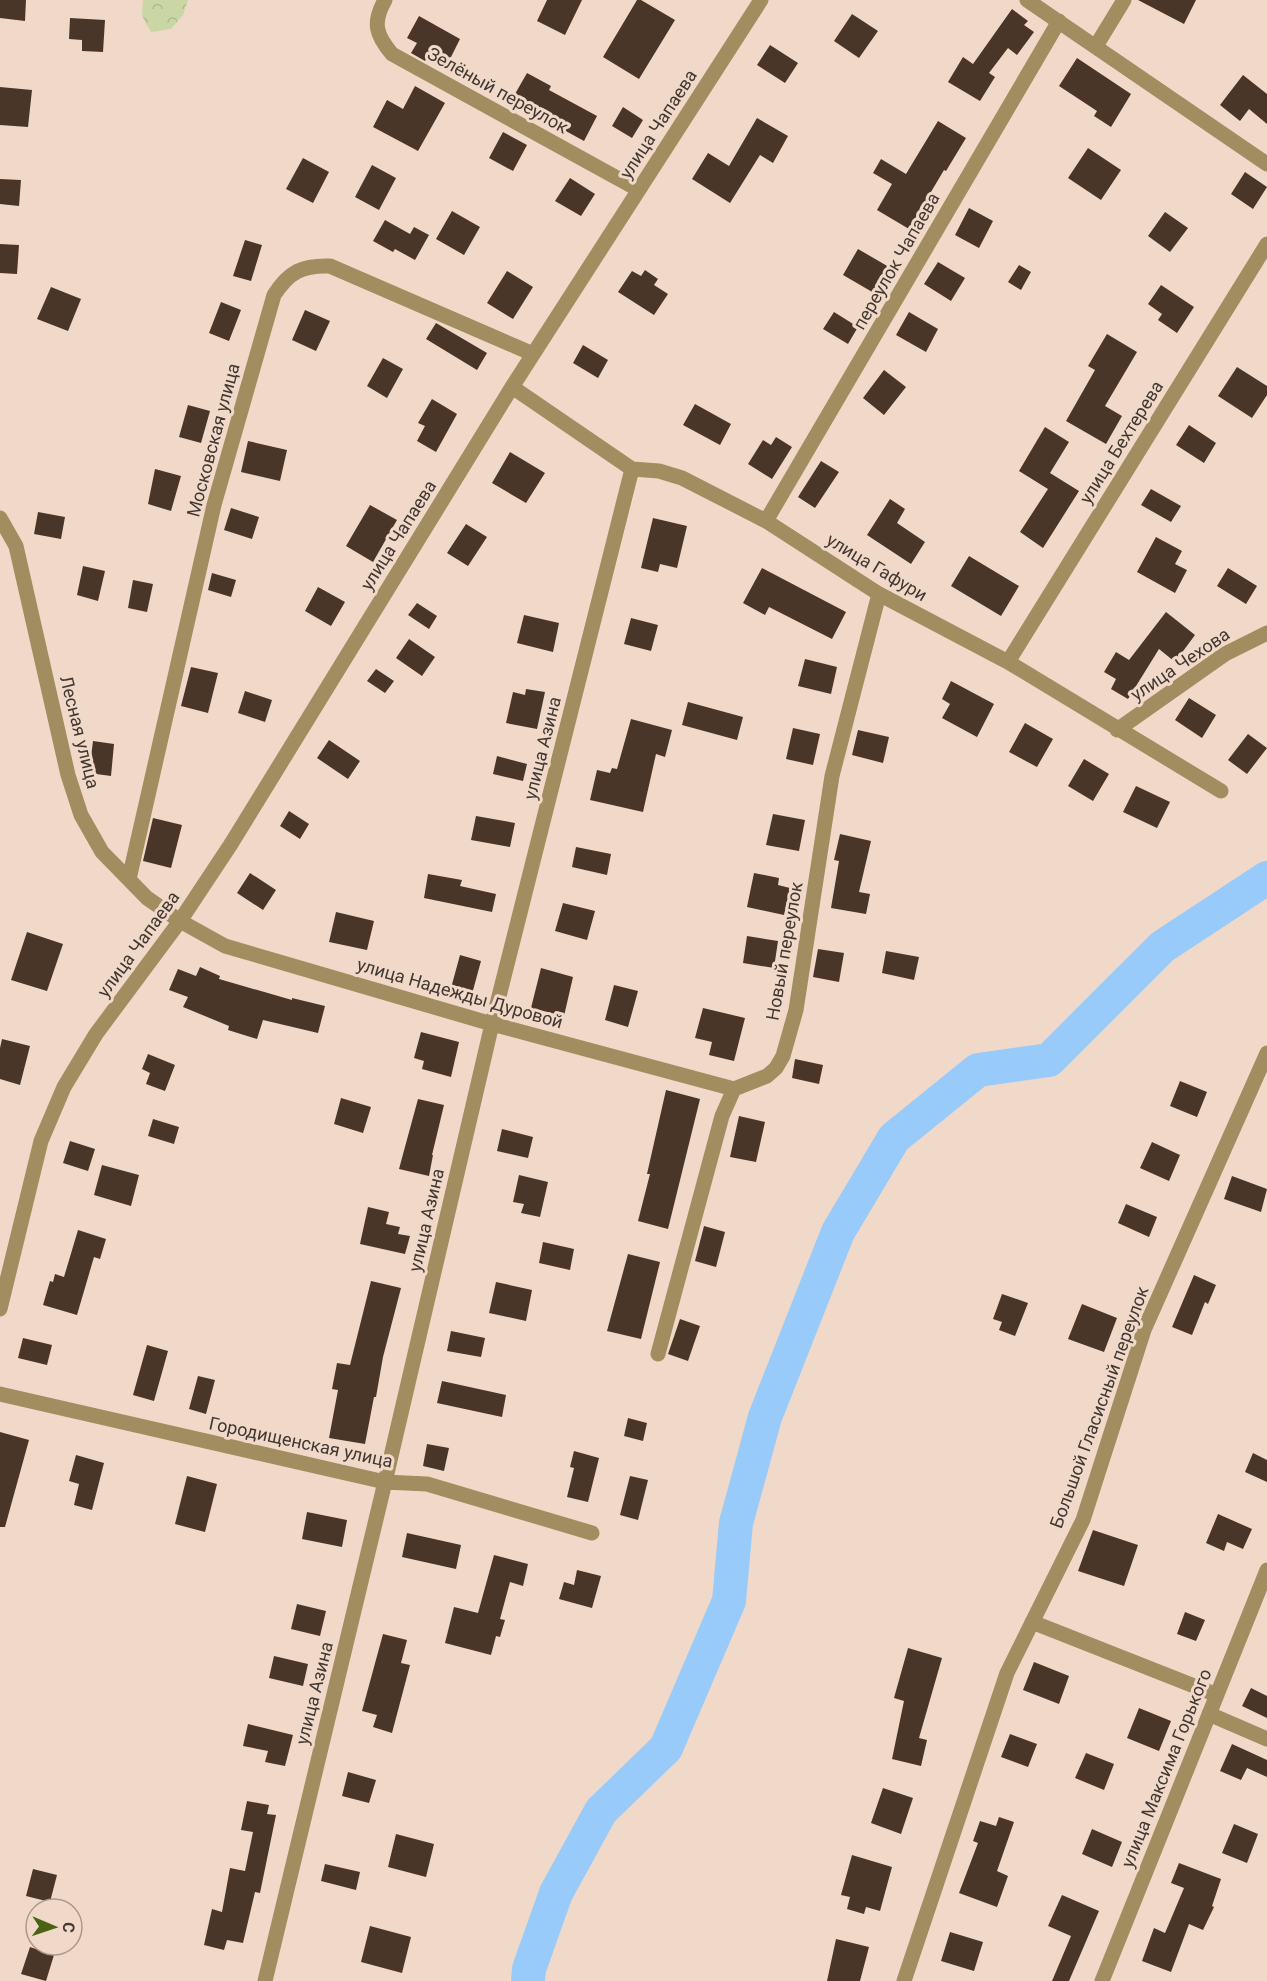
<svg xmlns="http://www.w3.org/2000/svg" width="1267" height="1981" font-family="Roboto,sans-serif">
<defs>
<pattern id="forest-crowns" width="20" height="18" patternUnits="userSpaceOnUse" patternTransform="scale(1.5)"><rect width="20" height="18" fill="#cad7a4"/><path d="M2 6a3 3 0 1 1 6 0M12 15a3 3 0 1 1 6 0" fill="none" stroke="#afb98e"/></pattern>
</defs>
<rect width="100%" height="100%" fill="#f1d9c9"/>
<path fill="url(#forest-crowns)" d="M 143,0 L 188,0 L 183,15 L 171,29 L 151,32 L 142,16 Z"/>
<g fill="none" stroke-linecap="round" stroke-linejoin="round">
<path stroke="#98cbfa" stroke-width="34" d="M 528,1981 L 529,1969 L 556,1893 L 601,1811 L 666,1748 L 729,1601 L 736,1523 L 765,1417 L 838,1232 L 894,1138 L 978,1070 L 1049,1060 L 1162,947 L 1267,878"/>
</g>
<path fill="#493629" d="M 0,0 L 26,0 L 25,21 L 0,18 Z
M 547,0 L 582,0 L 565,35 L 537,21 Z
M 637,0 L 641,0 L 675,20 L 639,79 L 603,57 Z
M 1138,0 L 1196,0 L 1184,24 Z
M 1012,9 L 1028,21 L 1024,25 L 1034,32 L 1017,55 L 1008,48 L 989,73 L 995,77 L 980,101 L 948,82 L 963,57 L 973,64 Z
M 852,14 L 878,31 L 859,58 L 834,41 Z
M 419,16 L 460,39 L 446,67 L 427,57 L 425,61 L 411,53 L 417,43 L 407,38 Z
M 70,18 L 105,20 L 103,52 L 82,51 L 82,40 L 69,39 Z
M 770,45 L 798,63 L 785,83 L 757,65 Z
M 1077,58 L 1131,94 L 1111,127 L 1094,116 L 1097,111 L 1059,86 Z
M 527,73 L 551,86 L 549,90 L 597,116 L 584,141 L 511,101 Z
M 1243,75 L 1267,94 L 1267,124 L 1249,109 L 1240,121 L 1220,105 Z
M 415,86 L 445,103 L 418,151 L 373,127 L 387,100 L 403,109 Z
M 0,87 L 32,90 L 28,127 L 0,125 Z
M 623,107 L 643,120 L 632,138 L 612,126 Z
M 757,118 L 788,136 L 773,163 L 760,155 L 730,203 L 692,179 L 708,153 L 729,166 Z
M 938,121 L 966,138 L 946,171 L 944,170 L 909,229 L 877,210 L 892,184 L 873,173 L 881,159 L 906,174 Z
M 503,132 L 527,145 L 513,171 L 489,158 Z
M 1088,148 L 1121,170 L 1101,200 L 1068,178 Z
M 303,158 L 329,172 L 313,203 L 286,189 Z
M 372,165 L 396,178 L 379,210 L 355,197 Z
M 1245,172 L 1267,187 L 1253,209 L 1231,194 Z
M 570,178 L 595,194 L 581,216 L 555,201 Z
M 0,179 L 21,180 L 19,206 L 0,204 Z
M 969,208 L 993,221 L 979,248 L 955,235 Z
M 452,211 L 480,227 L 464,255 L 436,239 Z
M 1165,212 L 1188,228 L 1170,252 L 1148,236 Z
M 385,220 L 410,234 L 414,227 L 429,235 L 415,260 L 395,249 L 393,252 L 373,241 Z
M 245,240 L 262,245 L 251,281 L 233,276 Z
M 0,244 L 19,245 L 17,274 L 0,273 Z
M 858,249 L 889,267 L 874,293 L 843,275 Z
M 938,262 L 965,278 L 951,301 L 924,284 Z
M 1019,265 L 1031,272 L 1021,290 L 1008,282 Z
M 645,270 L 658,279 L 654,285 L 668,294 L 654,315 L 618,292 L 632,271 L 641,276 Z
M 507,271 L 533,287 L 513,319 L 487,303 Z
M 1161,285 L 1194,307 L 1177,333 L 1158,320 L 1162,314 L 1148,304 Z
M 51,287 L 81,299 L 68,331 L 37,319 Z
M 221,302 L 241,310 L 229,341 L 209,333 Z
M 305,310 L 330,321 L 316,351 L 292,340 Z
M 834,312 L 858,327 L 848,344 L 823,329 Z
M 909,312 L 938,329 L 926,352 L 896,335 Z
M 436,323 L 487,353 L 477,370 L 426,339 Z
M 1107,334 L 1137,352 L 1105,406 L 1122,416 L 1106,444 L 1066,421 L 1095,370 L 1088,366 Z
M 583,345 L 608,360 L 598,378 L 573,363 Z
M 383,358 L 403,369 L 387,398 L 367,386 Z
M 1237,367 L 1267,386 L 1267,395 L 1252,418 L 1218,396 Z
M 884,370 L 906,387 L 884,415 L 863,398 Z
M 432,399 L 457,414 L 436,452 L 417,441 L 425,426 L 418,423 Z
M 695,404 L 731,424 L 720,445 L 683,425 Z
M 188,405 L 210,411 L 201,443 L 179,437 Z
M 1189,425 L 1216,443 L 1204,463 L 1176,445 Z
M 1045,427 L 1069,442 L 1050,473 L 1079,491 L 1043,548 L 1020,532 L 1048,489 L 1019,471 Z
M 776,437 L 792,447 L 772,479 L 748,464 L 763,440 L 771,445 Z
M 248,441 L 287,450 L 280,481 L 241,472 Z
M 510,452 L 545,473 L 526,503 L 492,483 Z
M 821,461 L 839,472 L 815,508 L 798,497 Z
M 155,469 L 181,476 L 171,511 L 148,504 Z
M 1151,489 L 1181,506 L 1171,522 L 1141,505 Z
M 890,499 L 905,509 L 897,523 L 925,542 L 911,564 L 867,535 Z
M 370,505 L 397,520 L 373,562 L 346,546 Z
M 231,508 L 259,517 L 252,539 L 224,530 Z
M 38,512 L 65,517 L 61,539 L 34,534 Z
M 653,518 L 687,526 L 677,568 L 660,564 L 658,572 L 641,568 Z
M 466,524 L 487,537 L 468,566 L 447,553 Z
M 1156,537 L 1182,551 L 1175,564 L 1187,570 L 1175,593 L 1137,572 Z
M 969,556 L 1019,586 L 1001,616 L 951,586 Z
M 83,566 L 105,571 L 98,601 L 77,595 Z
M 762,568 L 846,612 L 832,639 L 769,607 L 765,615 L 743,603 Z
M 1228,568 L 1257,586 L 1246,604 L 1217,586 Z
M 212,573 L 236,580 L 231,597 L 208,590 Z
M 133,580 L 153,584 L 147,612 L 128,608 Z
M 318,587 L 345,602 L 331,626 L 305,611 Z
M 417,603 L 437,616 L 429,629 L 408,615 Z
M 1166,612 L 1195,635 L 1175,662 L 1159,649 L 1128,699 L 1111,689 L 1116,679 L 1104,672 L 1116,652 L 1129,660 Z
M 524,615 L 559,623 L 553,652 L 517,643 Z
M 631,618 L 658,625 L 651,651 L 624,644 Z
M 409,639 L 435,657 L 422,676 L 396,658 Z
M 805,659 L 837,667 L 831,694 L 798,686 Z
M 191,667 L 218,673 L 208,713 L 181,706 Z
M 376,669 L 394,681 L 385,693 L 367,681 Z
M 951,681 L 994,704 L 977,737 L 942,718 L 950,704 L 942,699 Z
M 526,689 L 545,692 L 537,729 L 506,723 L 513,692 L 525,695 Z
M 245,691 L 272,700 L 265,722 L 238,713 Z
M 1189,698 L 1216,715 L 1202,738 L 1175,720 Z
M 688,702 L 743,717 L 737,740 L 682,725 Z
M 631,719 L 672,730 L 665,757 L 656,754 L 643,812 L 590,800 L 597,770 L 610,773 L 612,768 L 617,769 Z
M 1025,723 L 1053,739 L 1037,767 L 1009,752 Z
M 793,728 L 820,734 L 813,765 L 786,759 Z
M 858,730 L 889,737 L 883,763 L 852,755 Z
M 1248,734 L 1267,748 L 1247,774 L 1228,760 Z
M 329,740 L 360,761 L 348,779 L 317,758 Z
M 93,741 L 114,744 L 111,776 L 89,773 Z
M 497,756 L 527,764 L 523,781 L 493,774 Z
M 1084,759 L 1109,774 L 1093,801 L 1068,786 Z
M 1136,786 L 1170,802 L 1157,828 L 1123,812 Z
M 289,811 L 309,824 L 300,839 L 280,826 Z
M 773,814 L 805,820 L 799,851 L 766,845 Z
M 476,816 L 515,823 L 510,847 L 471,840 Z
M 153,818 L 182,825 L 171,868 L 143,861 Z
M 840,834 L 871,841 L 859,892 L 870,894 L 866,914 L 831,908 L 839,861 L 834,860 Z
M 576,847 L 611,854 L 607,875 L 572,867 Z
M 250,873 L 276,890 L 263,910 L 237,893 Z
M 754,873 L 779,878 L 778,885 L 790,888 L 784,915 L 747,907 Z
M 428,874 L 462,880 L 460,886 L 496,894 L 492,912 L 424,898 Z
M 563,903 L 595,911 L 587,940 L 555,931 Z
M 336,912 L 374,921 L 367,950 L 329,942 Z
M 27,932 L 63,944 L 47,991 L 11,980 Z
M 747,936 L 778,941 L 774,968 L 743,963 Z
M 818,949 L 844,953 L 839,982 L 813,977 Z
M 886,951 L 919,957 L 914,980 L 882,973 Z
M 460,955 L 481,961 L 472,994 L 451,988 Z
M 200,967 L 220,976 L 219,979 L 292,1000 L 292,998 L 325,1006 L 318,1033 L 263,1020 L 257,1039 L 228,1030 L 229,1026 L 183,1007 L 188,997 L 169,990 L 178,969 L 196,976 Z
M 541,968 L 573,977 L 564,1016 L 531,1008 Z
M 614,985 L 638,991 L 628,1027 L 605,1020 Z
M 703,1008 L 745,1018 L 734,1061 L 709,1055 L 712,1042 L 695,1038 Z
M 421,1032 L 459,1042 L 451,1077 L 422,1069 L 424,1061 L 414,1058 Z
M 2,1039 L 30,1046 L 20,1085 L 0,1079 L 0,1048 Z
M 148,1054 L 175,1065 L 165,1091 L 146,1084 L 150,1073 L 142,1069 Z
M 795,1059 L 823,1065 L 819,1084 L 792,1078 Z
M 1180,1081 L 1207,1092 L 1197,1117 L 1170,1106 Z
M 666,1090 L 700,1099 L 668,1229 L 638,1221 L 650,1174 L 647,1174 Z
M 341,1098 L 371,1107 L 363,1133 L 334,1124 Z
M 418,1099 L 444,1105 L 432,1155 L 433,1155 L 429,1176 L 399,1169 Z
M 739,1116 L 765,1122 L 756,1162 L 730,1157 Z
M 153,1119 L 179,1127 L 174,1144 L 148,1136 Z
M 502,1129 L 533,1137 L 528,1158 L 497,1151 Z
M 70,1141 L 95,1149 L 88,1171 L 63,1163 Z
M 1152,1142 L 1180,1155 L 1169,1181 L 1140,1168 Z
M 102,1165 L 139,1175 L 131,1206 L 94,1195 Z
M 519,1175 L 548,1182 L 540,1217 L 521,1213 L 524,1204 L 513,1202 Z
M 1232,1176 L 1267,1189 L 1261,1212 L 1224,1199 Z
M 1126,1204 L 1157,1217 L 1149,1237 L 1118,1223 Z
M 368,1207 L 389,1212 L 386,1224 L 400,1227 L 398,1234 L 410,1236 L 405,1254 L 360,1244 Z
M 704,1226 L 725,1232 L 716,1267 L 695,1261 Z
M 78,1230 L 106,1239 L 100,1259 L 94,1257 L 77,1315 L 43,1305 L 50,1281 L 53,1282 L 55,1274 L 64,1277 Z
M 543,1242 L 574,1249 L 570,1270 L 539,1263 Z
M 628,1254 L 660,1262 L 641,1339 L 607,1331 Z
M 1194,1275 L 1216,1285 L 1208,1304 L 1205,1302 L 1192,1335 L 1172,1327 Z
M 371,1281 L 401,1288 L 383,1357 L 376,1397 L 374,1397 L 365,1444 L 329,1438 L 338,1390 L 332,1389 L 337,1363 L 350,1365 Z
M 496,1282 L 532,1290 L 526,1321 L 489,1313 Z
M 1002,1294 L 1028,1303 L 1015,1336 L 999,1330 L 1002,1322 L 993,1319 Z
M 1082,1304 L 1117,1318 L 1104,1352 L 1068,1339 Z
M 680,1319 L 700,1326 L 688,1361 L 668,1354 Z
M 451,1331 L 485,1338 L 481,1357 L 447,1351 Z
M 23,1338 L 52,1345 L 47,1365 L 18,1358 Z
M 147,1345 L 168,1351 L 154,1401 L 133,1395 Z
M 198,1376 L 215,1380 L 206,1414 L 189,1409 Z
M 442,1381 L 506,1395 L 502,1417 L 437,1403 Z
M 628,1418 L 647,1423 L 643,1441 L 624,1436 Z
M 0,1432 L 29,1440 L 5,1527 L 0,1527 Z
M 427,1444 L 449,1448 L 444,1471 L 423,1466 Z
M 574,1451 L 599,1458 L 588,1502 L 567,1497 L 574,1468 L 570,1467 Z
M 1253,1453 L 1267,1460 L 1267,1482 L 1245,1472 Z
M 76,1455 L 104,1463 L 92,1510 L 74,1505 L 79,1484 L 69,1481 Z
M 187,1476 L 217,1484 L 205,1532 L 175,1524 Z
M 630,1476 L 648,1480 L 638,1520 L 620,1515 Z
M 307,1512 L 347,1520 L 342,1547 L 302,1539 Z
M 1218,1514 L 1252,1529 L 1243,1549 L 1227,1542 L 1224,1551 L 1206,1543 Z
M 1093,1530 L 1138,1545 L 1124,1586 L 1078,1571 Z
M 407,1533 L 461,1545 L 456,1569 L 402,1557 Z
M 494,1555 L 528,1564 L 523,1586 L 510,1582 L 500,1619 L 505,1620 L 500,1637 L 496,1636 L 491,1655 L 445,1643 L 454,1607 L 478,1613 Z
M 577,1570 L 601,1576 L 592,1608 L 559,1599 L 564,1582 L 574,1585 Z
M 297,1604 L 326,1611 L 320,1636 L 291,1629 Z
M 1185,1612 L 1205,1620 L 1196,1641 L 1177,1634 Z
M 383,1634 L 407,1640 L 401,1663 L 410,1665 L 392,1733 L 373,1727 L 377,1715 L 362,1711 Z
M 908,1648 L 942,1658 L 919,1738 L 927,1740 L 921,1766 L 892,1759 L 904,1701 L 894,1698 Z
M 274,1656 L 308,1664 L 303,1686 L 269,1678 Z
M 1034,1662 L 1069,1676 L 1059,1704 L 1023,1690 Z
M 1251,1688 L 1267,1696 L 1267,1718 L 1242,1706 Z
M 1139,1708 L 1171,1721 L 1159,1751 L 1127,1738 Z
M 248,1724 L 293,1735 L 285,1766 L 265,1762 L 268,1751 L 243,1746 Z
M 1010,1734 L 1037,1744 L 1028,1767 L 1001,1757 Z
M 1232,1744 L 1267,1760 L 1267,1777 L 1247,1768 L 1241,1780 L 1220,1771 Z
M 1086,1753 L 1114,1764 L 1104,1790 L 1075,1778 Z
M 348,1772 L 376,1780 L 369,1803 L 342,1796 Z
M 883,1788 L 913,1798 L 901,1834 L 871,1823 Z
M 247,1801 L 269,1805 L 267,1814 L 276,1815 L 260,1893 L 255,1892 L 243,1943 L 227,1940 L 224,1950 L 204,1945 L 212,1909 L 222,1912 L 230,1868 L 245,1871 L 253,1832 L 241,1830 Z
M 999,1817 L 1014,1822 L 997,1871 L 1008,1876 L 997,1907 L 959,1893 L 978,1843 L 973,1841 L 980,1821 L 996,1826 Z
M 1234,1824 L 1258,1834 L 1247,1863 L 1222,1853 Z
M 1092,1829 L 1122,1842 L 1112,1867 L 1082,1854 Z
M 396,1834 L 434,1844 L 426,1877 L 388,1867 Z
M 852,1855 L 892,1867 L 880,1911 L 866,1907 L 864,1914 L 847,1909 L 850,1897 L 841,1895 Z
M 1179,1863 L 1221,1879 L 1212,1906 L 1214,1907 L 1203,1930 L 1189,1924 L 1171,1972 L 1142,1961 L 1154,1928 L 1165,1933 L 1184,1888 L 1171,1883 Z
M 325,1864 L 360,1872 L 356,1890 L 321,1881 Z
M 33,1869 L 57,1875 L 50,1902 L 26,1896 Z
M 1062,1895 L 1099,1911 L 1069,1981 L 1052,1981 L 1071,1936 L 1048,1926 Z
M 370,1926 L 411,1937 L 402,1973 L 361,1962 Z
M 950,1932 L 983,1942 L 974,1971 L 941,1961 Z
M 836,1939 L 869,1947 L 860,1981 L 827,1981 Z
M 30,1947 L 54,1955 L 46,1981 L 21,1974 Z"/>
<g fill="none" stroke-linecap="round" stroke-linejoin="round">
<path stroke="#a28d61" stroke-width="15" d="M 385,0 C 372,23 376,35 392,54 L 639,190
M 1027,0 L 1267,164
M 1096,46 L 1124,0
M 512,387 L 632,469 L 659,471 L 682,478 L 766,521 L 879,594 L 1008,662 L 1221,791
M 0,518 L 16,546 L 68,775 L 81,815 L 102,852 L 147,898 L 180,921 L 225,946 L 492,1024 L 734,1089
M 766,521 L 1059,21
M 1008,662 L 1267,244
M 1117,730 L 1225,654 L 1267,633
M 129,879 L 214,505 L 274,295 C 289,272 302,265 330,266 L 533,354
M 0,1309 L 41,1141 L 64,1087 L 96,1034 L 180,921 L 231,844 L 512,387 L 761,0
M 658,1354 L 722,1116 L 734,1089 L 767,1076 L 776,1068 L 783,1056 L 796,1010 L 832,776 L 879,594
M 0,1394 L 385,1482 L 427,1484 L 592,1533
M 1032,1622 L 1217,1695
M 1209,1714 L 1267,1739
M 265,1981 L 385,1482 L 492,1024 L 632,469
M 904,1981 L 1007,1673 L 1083,1520 L 1144,1330 L 1267,1053
M 1102,1981 L 1267,1570"/>
</g>
<g text-anchor="middle" dominant-baseline="central" stroke-width="6" stroke-linejoin="round" paint-order="stroke">
<g font-size="18" fill="#423832" stroke="#f1d9c9">
<text transform="translate(498 90) rotate(29)">Зелёный переулок</text>
<text transform="translate(658 124) rotate(-57)">улица Чапаева</text>
<text transform="translate(896 261) rotate(-60)">переулок Чапаева</text>
<text transform="translate(213 440) rotate(-75)">Московская улица</text>
<text transform="translate(1121 442) rotate(-58)">улица Бехтерева</text>
<text transform="translate(398 535) rotate(-58)">улица Чапаева</text>
<text transform="translate(877 567) rotate(31)">улица Гафури</text>
<text transform="translate(1180 664) rotate(-34)">улица Чехова</text>
<text transform="translate(80 732) rotate(76)">Лесная улица</text>
<text transform="translate(542 748) rotate(-76)">улица Азина</text>
<text transform="translate(138 944) rotate(-54)">улица Чапаева</text>
<text transform="translate(784 951) rotate(-80)">Новый переулок</text>
<text transform="translate(460 993) rotate(16)">улица Надежды Дуровой</text>
<text transform="translate(426 1220) rotate(-77)">улица Азина</text>
<text transform="translate(1099 1407) rotate(-70)">Большой Гласисный переулок</text>
<text transform="translate(301 1442) rotate(12)">Городищенская улица</text>
<text transform="translate(314 1693) rotate(-76)">улица Азина</text>
<text transform="translate(1166 1768) rotate(-68)">улица Максима Горького</text>
</g>
</g>
<g transform="translate(54 1927) rotate(92)"><circle r="28" fill="#f1d9c9" stroke="#ab998d" stroke-width="1.5"/>
<path d="M0-4.5L10 22L0 15L-10 22Z" fill="#496313"/>
<text y="-9" font-size="16" font-weight="bold" text-anchor="middle" fill="#423832">С</text>
</g>
</svg>
